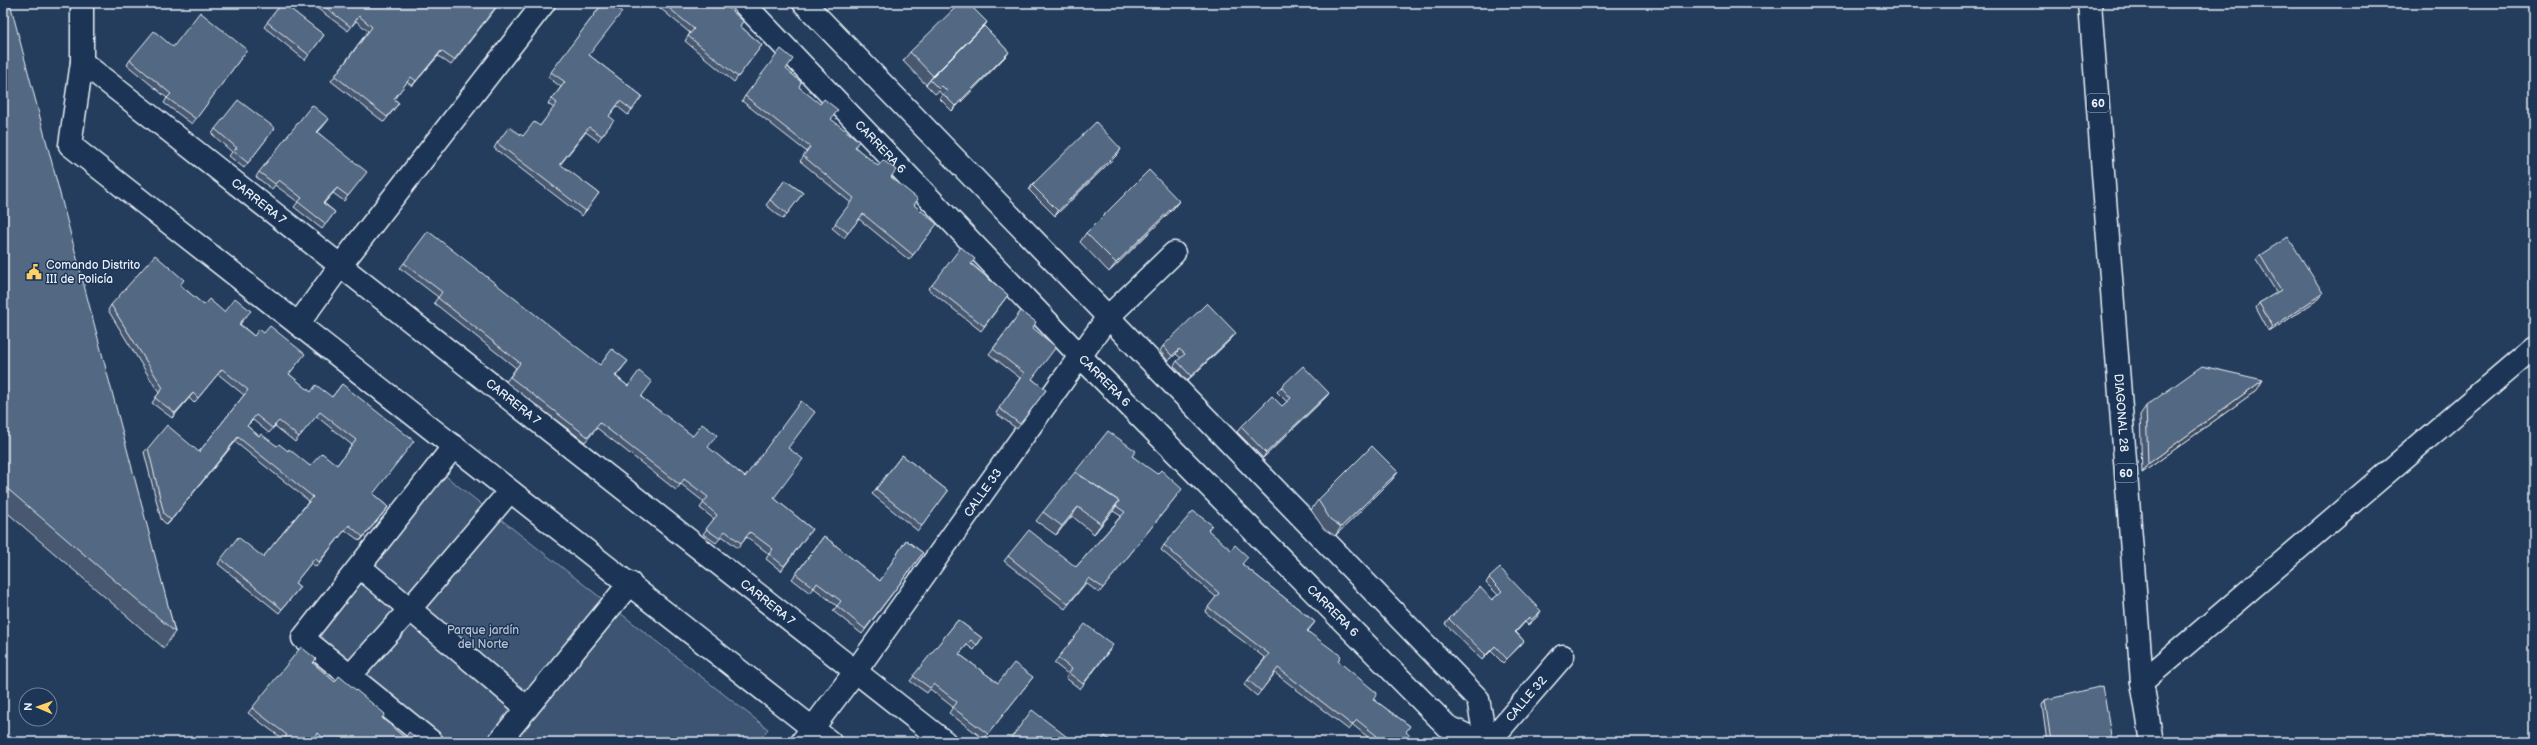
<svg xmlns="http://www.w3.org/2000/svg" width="2537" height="745" font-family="'Balsamiq Sans',sans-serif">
<rect width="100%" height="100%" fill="#253d5d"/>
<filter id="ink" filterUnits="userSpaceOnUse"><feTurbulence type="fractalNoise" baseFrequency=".025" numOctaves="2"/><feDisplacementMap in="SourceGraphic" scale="8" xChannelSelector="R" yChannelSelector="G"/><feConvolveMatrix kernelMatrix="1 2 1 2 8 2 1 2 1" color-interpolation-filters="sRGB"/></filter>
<g filter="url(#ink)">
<path fill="#3e5472" stroke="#93a2b5" d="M 443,474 L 768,729 L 758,742 L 447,742 L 316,636 Z"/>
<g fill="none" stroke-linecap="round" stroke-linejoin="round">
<defs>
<g id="minor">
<path d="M 82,3 L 82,62 L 70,145 L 830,742"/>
<path id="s1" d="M 743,3 L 1081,357 L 1447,726 L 1480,742"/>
<path d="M 804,3 L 1478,699 L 1486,742"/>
<path id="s2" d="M 82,62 L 945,742"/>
<path d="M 298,324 L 340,266 L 544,3"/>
<path d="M 360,567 L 527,708"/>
<path d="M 350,676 L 409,610 L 510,491"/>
<path d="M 2142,682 L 2534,347"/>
<path d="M 432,742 L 303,638 L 454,446"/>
<path d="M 499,742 L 630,583"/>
<path id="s3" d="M 802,742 L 855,672 L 1108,317 L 1174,253"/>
<path id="s4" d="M 1489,742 L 1563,656"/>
</g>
<g id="major">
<path id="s5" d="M 2090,3 L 2142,682 L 2152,742"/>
</g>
</defs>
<use href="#minor" stroke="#e8f1f8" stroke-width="25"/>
<use href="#major" stroke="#e8f1f8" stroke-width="25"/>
<use href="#minor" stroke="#1d3557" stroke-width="22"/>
<use href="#major" stroke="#1d3557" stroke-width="22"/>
</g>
<path fill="#475970" stroke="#e8f1f8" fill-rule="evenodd" d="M 3,3 L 175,632 L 164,648 L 3,509 Z
M 282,3 L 324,35 L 305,60 L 264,27 Z
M 310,3 L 500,3 L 451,65 L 438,56 L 412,86 L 407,82 L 394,99 L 399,103 L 384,122 L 331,81 L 368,31 L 356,21 L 348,31 Z
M 603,3 L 589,55 L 642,96 L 628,115 L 617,106 L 609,116 L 610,125 L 598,141 L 586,132 L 560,165 L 599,193 L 582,216 L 494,148 L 497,143 L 523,136 L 540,126 L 554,108 L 548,104 L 561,87 L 548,77 Z
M 654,3 L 723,3 L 740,26 L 762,45 L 734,82 L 685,41 L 690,33 Z
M 987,22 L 984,26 L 1009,52 L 1005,57 L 952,111 L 940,99 L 942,95 L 939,91 L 935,94 L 903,61 L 910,52 Z
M 173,47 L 247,50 L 192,124 L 164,103 L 167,98 L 127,65 L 130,60 Z
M 786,69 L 799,87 L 832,120 L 855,147 L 891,177 L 933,229 L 909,260 L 859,219 L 844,238 L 832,228 L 851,203 L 800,161 L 807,152 L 742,101 L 745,96 Z
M 325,124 L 318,132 L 363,176 L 344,201 L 333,193 L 324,203 L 335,212 L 322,229 L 294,207 L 298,202 L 275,185 L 272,189 L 256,177 L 259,172 Z
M 275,128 L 244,168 L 229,156 L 232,152 L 212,134 L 215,129 Z
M 1118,154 L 1055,216 L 1029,190 L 1032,185 Z
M 785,180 L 803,193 L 783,219 L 766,205 Z
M 1179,201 L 1172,210 L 1109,272 L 1080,242 L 1086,233 Z
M 2260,255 L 2320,298 L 2269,332 L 2256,308 L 2259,303 L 2277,293 L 2256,260 Z
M 404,263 L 600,365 L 628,361 L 616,376 L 641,397 L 708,448 L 745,477 L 788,448 L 774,498 L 812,529 L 781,571 L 766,559 L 769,554 L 747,537 L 738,548 L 722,536 L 716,543 L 703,534 L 714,519 L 700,508 L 704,502 L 681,484 L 676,490 L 597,428 L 585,442 L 506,382 L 516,368 L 434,303 L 438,297 L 400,268 Z
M 972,264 L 1008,295 L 981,331 L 928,289 L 932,285 Z
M 180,285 L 204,305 L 224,312 L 247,316 L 240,324 L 254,336 L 264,333 L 301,359 L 289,374 L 311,392 L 332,397 L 342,384 L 373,494 L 388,507 L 360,541 L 345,530 L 316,567 L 311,563 L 295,583 L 300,587 L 279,613 L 218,564 L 221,559 L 263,557 L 309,501 L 235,442 L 167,525 L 161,519 L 144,452 L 148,448 L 199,452 L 244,395 L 218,374 L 194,403 L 189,398 L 172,418 L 152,403 L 159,393 L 108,310 L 111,305 ZM 316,416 L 352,445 L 337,465 L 310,466 L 288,451 L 277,446 L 259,436 L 247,426 L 253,420 L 269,433 L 275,426 L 295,442 Z
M 1021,311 L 1033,328 L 1032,379 L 1046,390 L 1017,429 L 996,413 L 1020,378 L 989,354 Z
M 1232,338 L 1187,381 L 1174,366 L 1177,361 L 1181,358 L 1176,354 L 1168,361 L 1160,351 L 1163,346 Z
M 1281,387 L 1329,393 L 1325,398 L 1263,458 L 1237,432 L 1241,427 L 1282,406 L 1287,402 L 1277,392 Z
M 2257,390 L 2142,473 L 2140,415 L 2146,406 Z
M 902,455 L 948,491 L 918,531 L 872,494 Z
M 1132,456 L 1178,494 L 1099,593 L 1086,583 L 1065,609 L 1004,561 L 1008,556 L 1076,567 L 1121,516 L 1113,511 L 1094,534 L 1072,516 L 1056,535 L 1036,521 L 1043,512 Z
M 1398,472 L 1391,481 L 1335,536 L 1324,529 L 1311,510 L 1318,500 Z
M 1208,530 L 1242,564 L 1315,622 L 1308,631 L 1373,699 L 1410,726 L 1373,741 L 1353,725 L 1349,730 L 1275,673 L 1257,696 L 1244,685 L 1265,658 L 1205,612 L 1216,597 L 1161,550 L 1164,545 Z
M 824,536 L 880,581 L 906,540 L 923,553 L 862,634 L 833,611 L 837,606 L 814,588 L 810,593 L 792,579 Z
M 1489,578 L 1538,616 L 1528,625 L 1525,622 L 1516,632 L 1524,641 L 1520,646 L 1503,663 L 1491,651 L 1482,660 L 1445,624 L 1449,619 L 1492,600 L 1498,595 L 1486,583 Z
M 958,620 L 982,638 L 974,650 L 967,645 L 959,654 L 998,683 L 1033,677 L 984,739 L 949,713 L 953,707 L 930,689 L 927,693 L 910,681 Z
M 1110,650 L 1080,689 L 1066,678 L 1068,674 L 1054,663 L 1058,658 Z
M 313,663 L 335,682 L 382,719 L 405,738 L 420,742 L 319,742 L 314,738 L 311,742 L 281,742 L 283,739 L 248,713 L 252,708 Z
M 2045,700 L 2112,742 L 2047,742 L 2042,705 Z"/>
<path fill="#3a485b" stroke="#e8f1f8" d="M 987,22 L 981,31 L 930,80 L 926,85 L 933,76 Z
M 441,51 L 438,56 L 412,86 L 416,81 Z
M 1009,52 L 1005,57 L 952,111 L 955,106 Z
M 329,119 L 325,124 L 314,137 L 317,132 Z
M 1121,149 L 1118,154 L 1055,216 L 1058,211 Z
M 337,188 L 333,193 L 320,208 L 323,203 Z
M 1179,201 L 1172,210 L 1109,272 L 1116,263 Z
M 2323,293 L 2320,298 L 2269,332 L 2273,327 Z
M 1236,333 L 1232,338 L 1187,381 L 1191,376 Z
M 1179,349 L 1176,354 L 1168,361 L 1172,356 Z
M 2263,380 L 2257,390 L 2142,473 L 2148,464 Z
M 193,393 L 189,398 L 172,418 L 175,413 Z
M 1329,393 L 1325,398 L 1263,458 L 1266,453 Z
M 238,437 L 235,442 L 167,525 L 171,520 Z
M 1398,472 L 1391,481 L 1335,536 L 1341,527 Z
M 1119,501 L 1113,511 L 1094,534 L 1101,524 Z
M 388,507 L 385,511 L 360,541 L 363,537 Z
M 1078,507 L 1072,516 L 1056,535 L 1062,526 Z
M 1541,611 L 1538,616 L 1528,625 L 1531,620 Z
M 1529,617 L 1525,622 L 1511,637 L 1515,632 Z
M 1495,646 L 1491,651 L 1482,660 L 1486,655 Z"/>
<path fill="#536782" stroke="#e8f1f8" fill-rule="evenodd" d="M 3,3 L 10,3 L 175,632 L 3,485 Z
M 282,3 L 283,3 L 324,35 L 309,55 L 267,22 Z
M 320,3 L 499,3 L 454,60 L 441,51 L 416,81 L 411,77 L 394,99 L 399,103 L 387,117 L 335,76 L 372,27 L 359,16 L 351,27 Z
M 603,3 L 611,3 L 622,12 L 589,55 L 642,96 L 632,110 L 620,101 L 609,116 L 614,120 L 602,136 L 589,127 L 560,164 L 599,193 L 586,211 L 497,143 L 509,127 L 523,136 L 534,122 L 540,126 L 557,103 L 552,99 L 565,82 L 551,72 Z
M 663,3 L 723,3 L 743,21 L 740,26 L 762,45 L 738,77 L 688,36 L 694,29 Z
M 960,3 L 968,3 L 987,22 L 933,76 L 910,52 Z
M 200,12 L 247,50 L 196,119 L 167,98 L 171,94 L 130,60 L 154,31 L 173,47 Z
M 984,26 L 1009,52 L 955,106 L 943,94 L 947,91 L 942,86 L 939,89 L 930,80 Z
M 781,49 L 793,59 L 786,69 L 801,82 L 799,87 L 820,104 L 824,99 L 838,110 L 831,119 L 859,141 L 855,147 L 878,166 L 883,160 L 896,170 L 891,177 L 918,199 L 914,205 L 937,224 L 913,255 L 863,214 L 848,233 L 835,223 L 854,198 L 803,156 L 810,147 L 745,96 Z
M 238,100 L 275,128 L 248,163 L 233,151 L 237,148 L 215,129 Z
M 312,105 L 329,119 L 317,132 L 367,172 L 348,196 L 337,188 L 323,203 L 335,212 L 326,224 L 298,202 L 302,198 L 279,180 L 275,184 L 259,172 Z
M 1096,122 L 1121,149 L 1058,211 L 1032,185 Z
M 1149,170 L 1179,201 L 1116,263 L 1086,233 Z
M 785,180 L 803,193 L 787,214 L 770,200 Z
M 428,231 L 600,365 L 612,349 L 628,361 L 615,376 L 628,386 L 639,371 L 652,382 L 641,397 L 693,436 L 702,424 L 717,435 L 708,447 L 745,477 L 801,401 L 815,412 L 788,448 L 803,459 L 774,498 L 812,529 L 784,566 L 769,554 L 773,549 L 750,532 L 741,543 L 725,531 L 719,538 L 706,529 L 717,515 L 703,503 L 708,497 L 684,479 L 680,485 L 600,423 L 588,437 L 510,377 L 520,363 L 438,298 L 442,292 L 404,263 Z
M 2288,237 L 2323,293 L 2273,327 L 2259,303 L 2281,290 L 2260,255 Z
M 961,247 L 975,259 L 971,264 L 1008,295 L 984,326 L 932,285 Z
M 155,255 L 184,280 L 180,285 L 204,305 L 209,299 L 224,312 L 235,298 L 251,311 L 239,324 L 254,336 L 259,329 L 264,333 L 270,326 L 305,354 L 289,374 L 311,392 L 316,385 L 332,397 L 342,384 L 414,441 L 373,494 L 388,507 L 363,537 L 349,525 L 319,562 L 315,558 L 295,583 L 300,587 L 282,609 L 221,559 L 238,537 L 263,557 L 313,497 L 238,437 L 171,520 L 164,514 L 148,448 L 167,425 L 199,452 L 248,390 L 222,369 L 198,398 L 193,393 L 175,413 L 155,398 L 163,388 L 111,305 ZM 320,412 L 356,440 L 337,465 L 322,453 L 310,466 L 289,449 L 288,451 L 279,444 L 277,446 L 261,434 L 259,436 L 247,426 L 256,415 L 272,428 L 279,421 L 299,437 Z
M 1207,303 L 1236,333 L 1191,376 L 1177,361 L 1185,354 L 1179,349 L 1172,356 L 1163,346 Z
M 1021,311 L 1036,322 L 1033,328 L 1056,347 L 1032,379 L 1046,390 L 1020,424 L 999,408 L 1024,373 L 993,349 Z
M 1303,366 L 1329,393 L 1266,453 L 1241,427 L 1272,396 L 1282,406 L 1291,398 L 1281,387 Z
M 2202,366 L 2263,380 L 2148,464 L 2146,406 Z
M 1108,431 L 1136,451 L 1132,456 L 1157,474 L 1161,470 L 1182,489 L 1103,588 L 1089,578 L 1068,604 L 1008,556 L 1029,530 L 1076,567 L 1125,512 L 1116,506 L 1119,501 L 1075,472 Z
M 1372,446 L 1398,472 L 1341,527 L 1330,519 L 1318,500 Z
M 902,455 L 948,491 L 922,526 L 876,489 Z
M 1075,472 L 1119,501 L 1101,524 L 1078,507 L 1062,526 L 1043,512 Z
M 1193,511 L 1212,525 L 1208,530 L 1231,550 L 1235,545 L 1248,557 L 1242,564 L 1315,622 L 1307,631 L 1341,656 L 1338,661 L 1377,693 L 1373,699 L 1410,726 L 1406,732 L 1417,742 L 1372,742 L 1377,736 L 1357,720 L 1352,725 L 1278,668 L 1261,691 L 1248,680 L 1269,654 L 1208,607 L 1219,593 L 1164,545 Z
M 824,536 L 880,581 L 906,540 L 923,553 L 865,629 L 837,606 L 841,601 L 817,583 L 814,588 L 796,574 Z
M 1500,568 L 1541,611 L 1531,620 L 1529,617 L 1515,632 L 1524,641 L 1507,659 L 1495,646 L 1486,655 L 1449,619 L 1480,587 L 1492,600 L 1502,591 L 1489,578 Z
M 958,620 L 982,638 L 977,645 L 971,640 L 959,654 L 998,683 L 1014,663 L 1033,677 L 988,734 L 953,708 L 957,702 L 934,684 L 930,688 L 913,676 Z
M 1085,624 L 1113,645 L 1083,684 L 1069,673 L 1072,669 L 1058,658 Z
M 301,647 L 316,659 L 313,663 L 335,682 L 339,676 L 385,714 L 382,718 L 405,738 L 409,732 L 420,742 L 346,742 L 341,738 L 338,742 L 328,742 L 318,733 L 310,742 L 281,742 L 287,735 L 252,708 Z
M 2103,686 L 2112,742 L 2051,742 L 2045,700 Z
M 1032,710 L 1071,740 L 1069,742 L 1008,742 Z
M 1105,736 L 1112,742 L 1100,742 Z
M 1715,737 L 1720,742 L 1710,742 Z"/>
</g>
<defs>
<symbol id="civic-bare" viewBox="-9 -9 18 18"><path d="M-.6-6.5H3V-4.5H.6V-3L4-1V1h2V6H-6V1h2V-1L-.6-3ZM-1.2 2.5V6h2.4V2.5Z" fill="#ffd166" stroke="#1d3557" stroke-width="2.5" paint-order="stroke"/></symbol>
</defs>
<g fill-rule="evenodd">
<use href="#civic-bare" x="23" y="261" width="22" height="22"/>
</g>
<g text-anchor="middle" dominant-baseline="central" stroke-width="3" stroke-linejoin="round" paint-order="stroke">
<g fill="#1d3557" stroke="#abb9c8" stroke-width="1">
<rect x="2087" y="94" width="22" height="18" rx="3"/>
<rect x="2115" y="464" width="22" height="18" rx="3"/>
</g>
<g font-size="11" font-weight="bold" fill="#e8f1f8">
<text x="2098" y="103">60</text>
<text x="2126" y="473">60</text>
</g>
<g font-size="12" fill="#e8f1f8" stroke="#1d3557">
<text stroke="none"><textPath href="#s1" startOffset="199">CARRERA 6</textPath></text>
<text stroke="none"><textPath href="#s2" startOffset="225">CARRERA 7</textPath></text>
<text stroke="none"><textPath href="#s1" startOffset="523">CARRERA 6</textPath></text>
<text stroke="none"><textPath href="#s2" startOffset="549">CARRERA 7</textPath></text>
<text stroke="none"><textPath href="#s5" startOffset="411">DIAGONAL 28</textPath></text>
<text stroke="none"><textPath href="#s3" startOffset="308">CALLE 33</textPath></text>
<text stroke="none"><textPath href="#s2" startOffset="873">CARRERA 7</textPath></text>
<text stroke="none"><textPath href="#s1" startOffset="847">CARRERA 6</textPath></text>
<text stroke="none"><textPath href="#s4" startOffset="57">CALLE 32</textPath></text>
</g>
<g font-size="12" fill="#e8f1f8" stroke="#1d3557" text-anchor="start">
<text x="46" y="265">Comando Distrito<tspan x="46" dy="14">III de Policía</tspan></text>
</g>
<g font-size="12" fill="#b5c2d0" stroke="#1d3557">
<text x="483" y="630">Parque jardín<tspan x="483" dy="14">del Norte</tspan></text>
</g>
</g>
<rect width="2537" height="745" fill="none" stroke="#1d3557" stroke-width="16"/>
<rect x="8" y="8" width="2521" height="729" fill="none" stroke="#e8f1f8" stroke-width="1.5" filter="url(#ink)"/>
<g transform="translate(38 707) rotate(272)"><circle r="19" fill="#1d3557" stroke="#6e8097"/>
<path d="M0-3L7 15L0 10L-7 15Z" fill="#ffd166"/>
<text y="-6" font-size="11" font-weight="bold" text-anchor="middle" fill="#e8f1f8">N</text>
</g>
</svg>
